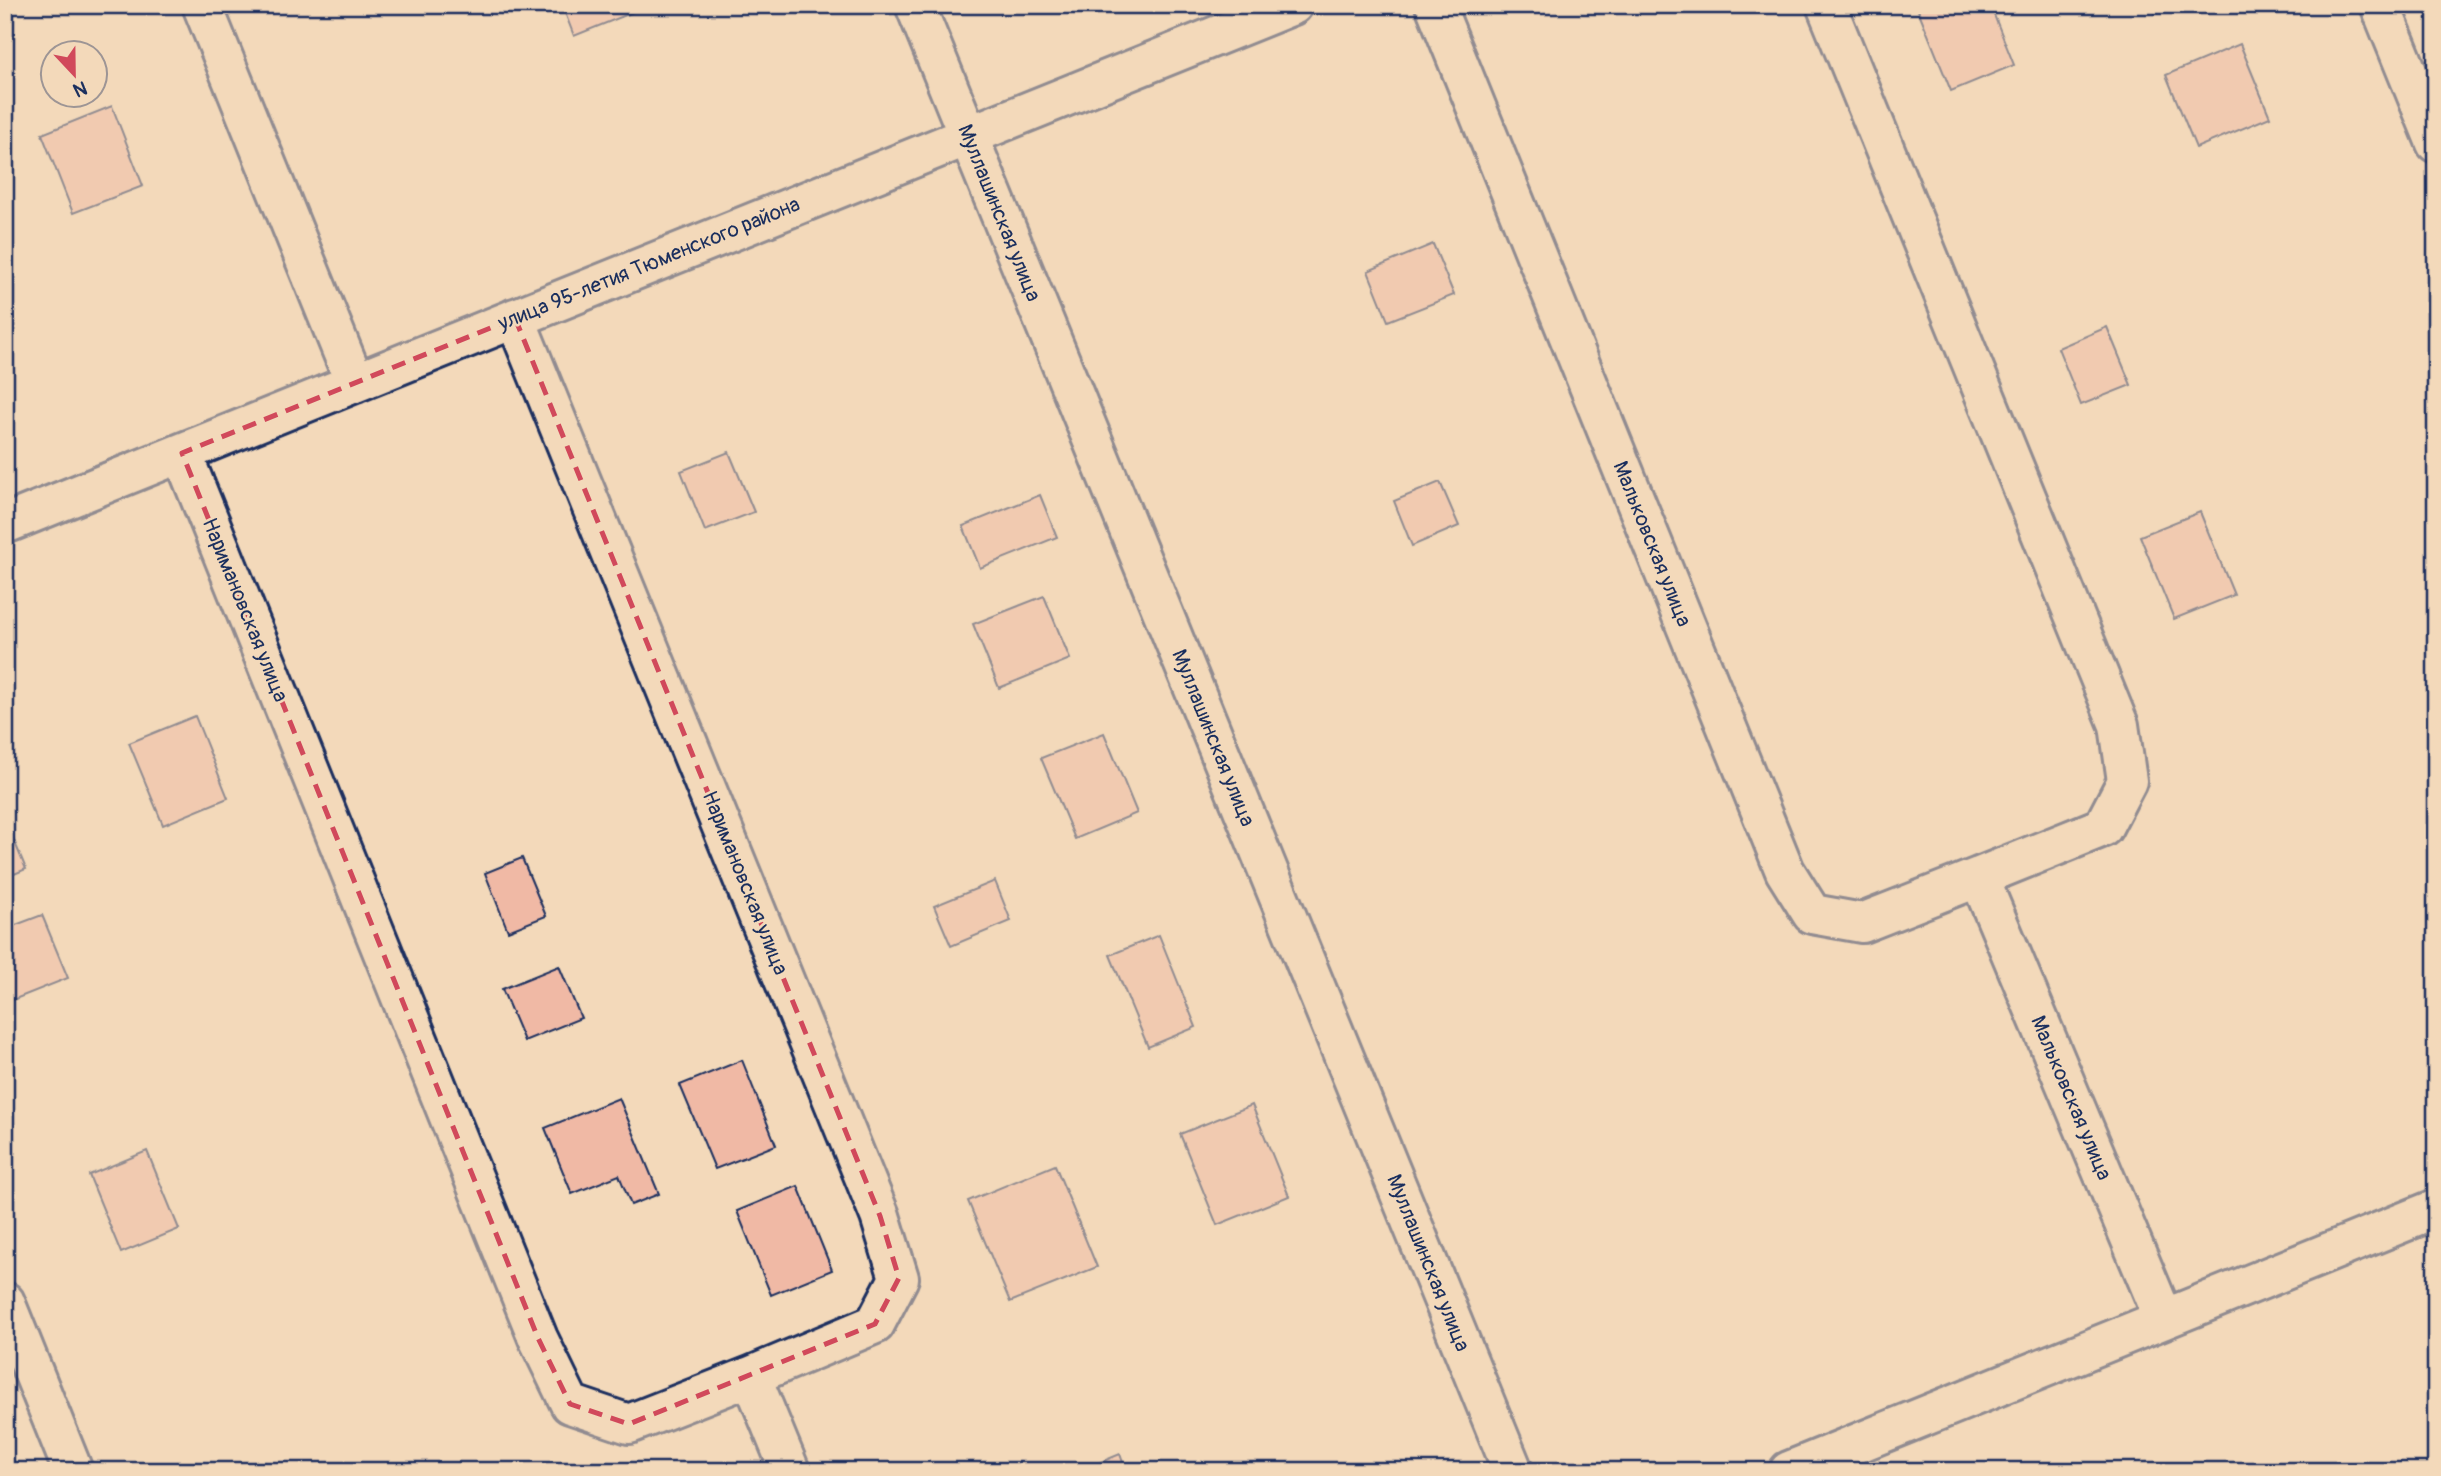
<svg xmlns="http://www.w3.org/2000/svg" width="2441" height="1476" font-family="Pangolin,sans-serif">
<rect width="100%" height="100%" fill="#f3d9ba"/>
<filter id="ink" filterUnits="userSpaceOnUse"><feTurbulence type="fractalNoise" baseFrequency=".0143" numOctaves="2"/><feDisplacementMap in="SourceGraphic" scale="14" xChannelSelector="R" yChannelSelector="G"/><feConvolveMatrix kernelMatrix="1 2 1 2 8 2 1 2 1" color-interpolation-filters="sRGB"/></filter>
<g filter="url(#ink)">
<path fill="#f0b9a5" stroke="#1b2f5e" stroke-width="2" d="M 562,5 L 645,5 L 646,7 L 574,36 Z
M 1916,5 L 1990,5 L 2014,65 L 1951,91 Z
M 2152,5 L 2174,5 L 2155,13 Z
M 2240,44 L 2270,117 L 2196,148 L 2166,75 Z
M 112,106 L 143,186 L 73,213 L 42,134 Z
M 1433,244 L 1454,295 L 1388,321 L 1368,271 Z
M 2107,327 L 2131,385 L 2081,405 L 2058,348 Z
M 729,452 L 754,512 L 705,531 L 681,471 Z
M 1440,482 L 1459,526 L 1412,546 L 1394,501 Z
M 1040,495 L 1057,537 L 980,568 L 963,526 Z
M 2200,512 L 2234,595 L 2174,619 L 2140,536 Z
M 1044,596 L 1070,659 L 999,688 L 973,624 Z
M 195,716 L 228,798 L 163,825 L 129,743 Z
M 1104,733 L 1137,813 L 1075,839 L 1041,758 Z
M 5,819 L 26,869 L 5,878 Z
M 522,858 L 546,916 L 508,931 L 485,873 Z
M 995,881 L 1011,921 L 951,946 L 934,906 Z
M 42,915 L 68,978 L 5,1003 L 5,929 Z
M 1159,935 L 1196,1027 L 1148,1047 L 1110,955 Z
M 559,966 L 581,1018 L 524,1041 L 502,989 Z
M 742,1060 L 776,1145 L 715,1169 L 680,1085 Z
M 619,1098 L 659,1194 L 631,1205 L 619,1175 L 572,1194 L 545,1128 Z
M 1252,1105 L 1289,1196 L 1217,1225 L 1180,1134 Z
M 147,1151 L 179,1229 L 121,1253 L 89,1175 Z
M 1055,1165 L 1097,1267 L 1010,1302 L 968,1201 Z
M 798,1186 L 832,1270 L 771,1295 L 737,1211 Z
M 1120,1454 L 1126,1471 L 1079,1471 Z"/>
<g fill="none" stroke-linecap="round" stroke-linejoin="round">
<defs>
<path id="minor" d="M 202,5 L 355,383
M 915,5 L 1513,1471
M 1435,5 L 1785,871 L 1812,914 L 1862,923 L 1979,877 L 2164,1319
M 1826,5 L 2119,725 L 2127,781 L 2103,827 L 1979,877
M 2380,5 L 2436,143
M 515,318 L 880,1216 L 899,1278 L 875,1324 L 751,1376
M 182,453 L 538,1338 L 570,1404 L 629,1424 L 751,1376 L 790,1471
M 5,524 L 1293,5
M 5,1302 L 73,1471
M 1789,1471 L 2436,1209"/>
</defs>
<use href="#minor" stroke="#1b2f5e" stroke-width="44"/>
<use href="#minor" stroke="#f3d9ba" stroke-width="38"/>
</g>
</g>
<path d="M0 0H2441V1476H0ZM 515,318 L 880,1216 L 899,1278 L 875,1324 L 629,1424 L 570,1404 L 538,1338 L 182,453 Z" fill="#f3d9ba" fill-opacity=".55" fill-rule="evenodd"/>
<path fill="none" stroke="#d1495b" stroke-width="5" stroke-dasharray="14 9" stroke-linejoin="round" d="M 515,318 L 880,1216 L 899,1278 L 875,1324 L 629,1424 L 570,1404 L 538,1338 L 182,453 Z"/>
<g text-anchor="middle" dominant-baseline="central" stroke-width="5" stroke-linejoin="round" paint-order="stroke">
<g font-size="21" fill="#1b2f5e" stroke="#f3d9ba">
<text transform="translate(999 213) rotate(68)">Муллашинская улица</text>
<text transform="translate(649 264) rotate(-22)">улица 95-летия Тюменского района</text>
<text transform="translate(1652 544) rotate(68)">Мальковская улица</text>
<text transform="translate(245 610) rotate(68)">Наримановская улица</text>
<text transform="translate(1213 738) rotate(68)">Муллашинская улица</text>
<text transform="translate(745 883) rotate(68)">Наримановская улица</text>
<text transform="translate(2071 1098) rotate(67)">Мальковская улица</text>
<text transform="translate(1428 1263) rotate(68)">Муллашинская улица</text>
</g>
</g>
<rect width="2441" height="1476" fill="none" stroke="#f3d9ba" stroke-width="28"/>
<rect x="14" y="14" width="2413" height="1448" fill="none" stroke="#1b2f5e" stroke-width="2.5" filter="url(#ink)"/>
<g transform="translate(74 74) rotate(158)"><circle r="33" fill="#f3d9ba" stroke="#9d9595" stroke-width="2"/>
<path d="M0-5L12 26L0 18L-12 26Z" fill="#d1495b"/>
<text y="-10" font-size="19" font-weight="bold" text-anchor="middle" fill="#1b2f5e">N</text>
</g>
</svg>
